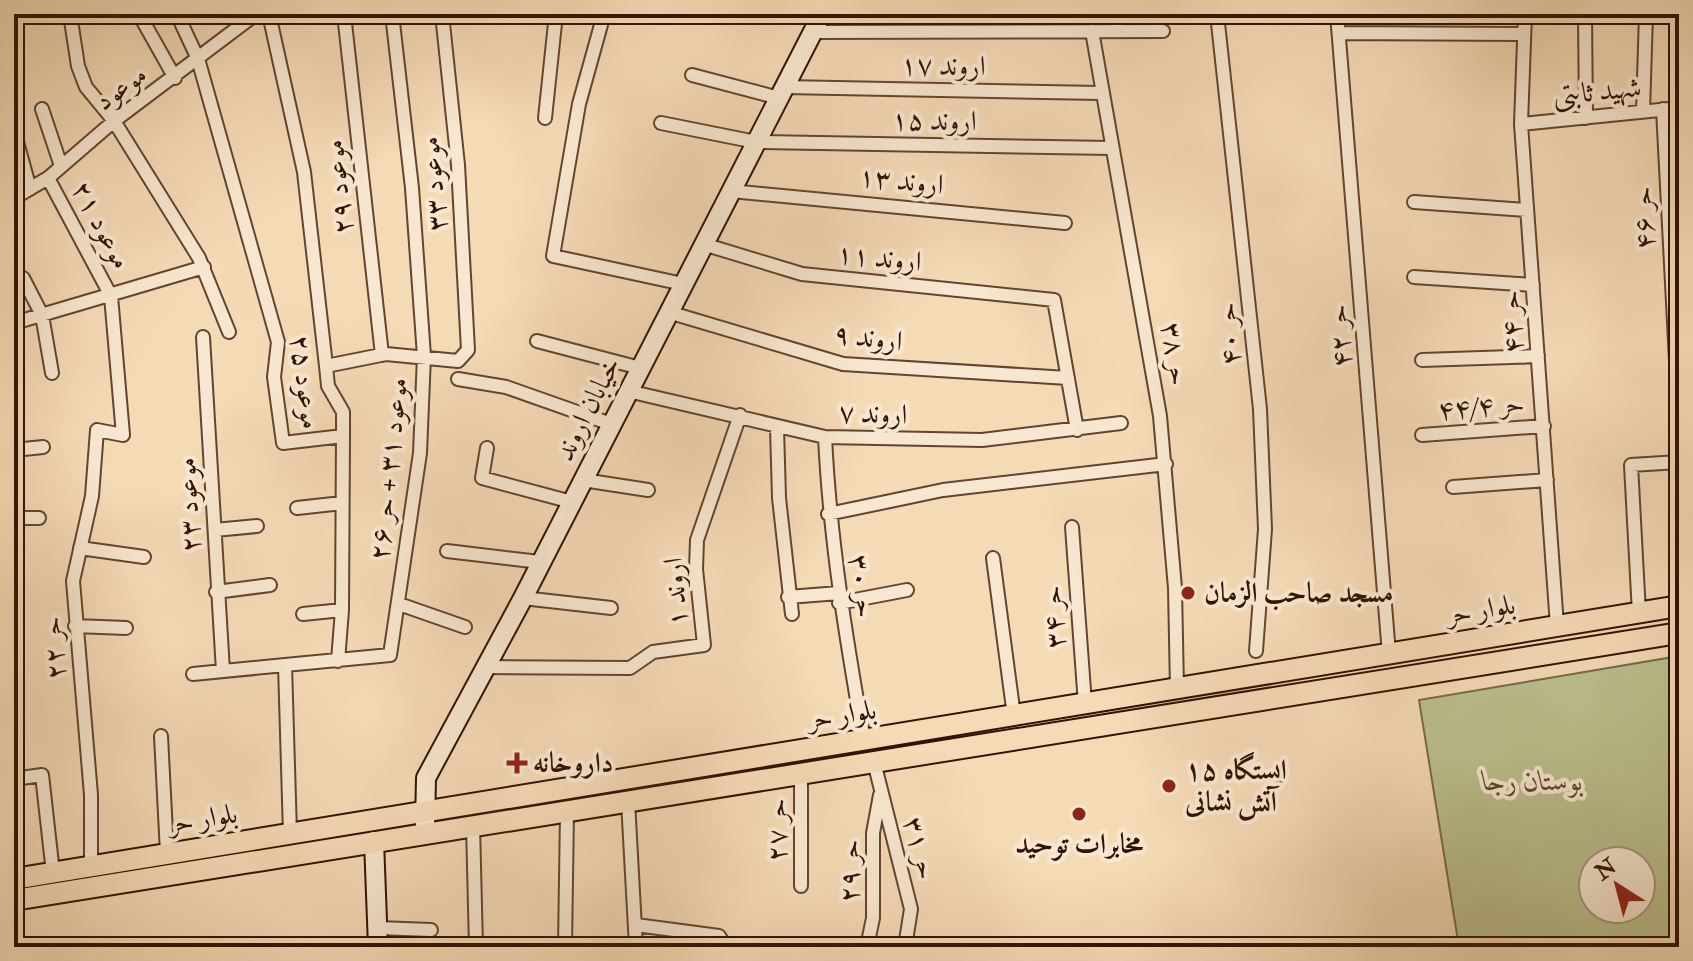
<svg xmlns="http://www.w3.org/2000/svg" width="1693" height="961" font-family="'IM FELL Double Pica',Amiri,serif">
<rect width="100%" height="100%" fill="#f5dab6"/>
<filter id="stains"><feTurbulence type="fractalNoise" baseFrequency=".0025" numOctaves="4"/><feColorMatrix values="0 0 0 0 .2 0 0 0 0 .09 0 0 0 0 .02 0 0 0 .5 -.17"/></filter>
<radialGradient id="worn" r=".72"><stop offset=".6" stop-color="#630" stop-opacity="0"/><stop offset="1" stop-color="#630" stop-opacity=".3"/></radialGradient>
<path fill="#bbc08e" stroke="#766a4a" stroke-width="2" fill-rule="evenodd" d="M 1679,656 L 1679,947 L 1459,947 L 1419,700 ZM 1593,861 L 1641,861 L 1641,909 L 1593,909 Z"/>
<g fill="none" stroke-linecap="round" stroke-linejoin="round">
<defs>
<path id="street" d="M 70,14 L 78,66 L 86,87 L 114,121 L 199,258 L 229,332
M 139,14 L 175,78
M 177,14 L 198,59 L 278,342 L 274,377 L 283,443 L 343,436 L 343,412 L 328,386 L 326,366 L 386,354 L 458,361 L 468,350 L 458,165 L 442,14
M 269,14 L 304,172 L 326,366
M 344,14 L 382,355
M 604,14 L 579,104 L 553,256 L 683,284
M 1117,14 L 1118,31
M 1217,14 L 1260,409 L 1265,529 L 1256,651
M 1337,14 L 1389,654
M 1525,14 L 1521,124 L 1557,626
M 1585,14 L 1586,118
M 1092,31 L 1160,416 L 1175,588 L 1177,689
M 813,32 L 1163,31
M 1339,33 L 1524,34
M 692,75 L 779,98
M 784,87 L 1101,93
M 42,109 L 61,166
M 1663,109 L 1679,419
M 1643,111 L 1646,14
M 545,118 L 556,14
M 661,123 L 756,142 L 1112,148
M 1521,124 L 1679,108
M 14,131 L 30,189
M 48,178 L 111,296 L 123,435 L 97,430 L 92,496 L 73,581 L 91,795 L 91,864
M 731,191 L 1065,223
M 14,198 L 48,178 L 114,121 L 256,14
M 1414,202 L 1527,210
M 703,244 L 802,274 L 1054,300 L 1077,430
M 1414,277 L 1533,285
M 23,278 L 42,315 L 52,373
M 668,312 L 843,364 L 1068,378
M 14,323 L 204,267
M 203,337 L 223,671
M 537,341 L 640,368
M 1422,360 L 1538,356
M 458,379 L 506,387 L 611,424
M 628,391 L 825,437 L 982,440 L 1121,423
M 777,428 L 779,498 L 792,614
M 1422,435 L 1544,426
M 825,437 C 830,540 846,639 864,740
M 487,448 L 482,478 L 572,502
M 14,450 L 43,447
M 583,480 L 648,490
M 1453,487 L 1547,480
M 297,508 L 342,503
M 828,514 L 943,490 L 1166,464
M 14,518 L 39,518
M 1072,527 L 1085,704
M 215,530 L 257,526
M 80,548 L 144,557
M 447,551 L 540,562
M 993,558 L 1014,716
M 216,592 L 270,585
M 788,597 L 839,593
M 523,598 L 611,608
M 839,603 L 907,590
M 399,604 L 465,627
M 1639,613 L 1631,465 L 1679,462
M 303,614 L 342,610
M 75,626 L 126,628
M 338,661 L 342,610 L 343,436
M 484,667 L 630,668 L 653,652 L 704,645 L 696,569 L 697,540 L 740,415
M 193,674 L 285,665
M 161,736 L 167,853
M 874,762 L 911,909 L 905,947
M 14,779 L 42,775 L 53,873
M 628,801 L 636,947
M 473,825 L 476,947
M 290,834 L 285,665 L 390,655 L 420,453 L 424,356 L 412,188 L 392,14
M 801,886 L 801,774
M 15,900 L 16,947
M 636,925 L 719,936 L 726,947
M 378,928 L 431,930
M 565,947 L 567,811
M 867,947 L 873,918 L 873,833 L 880,795"/>
<path id="secondary" d="M 425,826 L 426,778 L 523,598 L 822,14
M 374,841 L 378,947"/>
<path id="primary" d="M 14,879 L 1679,606
M 14,900 L 1679,633"/>
</defs>
<use href="#street" stroke="#624531" stroke-width="16"/>
<use href="#secondary" stroke="#311305" stroke-width="22"/>
<use href="#primary" stroke="#311305" stroke-width="24"/>
<use href="#street" stroke="#f8e7d0" stroke-width="12"/>
<use href="#secondary" stroke="#f8e7d0" stroke-width="18"/>
<use href="#primary" stroke="#f5dab6" stroke-width="20"/>
</g>
<g fill="#8f2418" stroke="#f8e7d0" stroke-width="3">
<circle cx="1188" cy="593" r="8"/>
<path d="M513 751h8v8h8v8h-8v8h-8v-8h-8v-8h8z"/>
<circle cx="1169" cy="786" r="8"/>
<circle cx="1079" cy="814" r="8"/>
</g>
<g text-anchor="middle" dominant-baseline="central" stroke-width="8" stroke-linejoin="round" paint-order="stroke">
<g font-size="28" fill="#311305" stroke="#f8e7d0">
<text transform="translate(943 66) rotate(1)">اروند ۱۷</text>
<text transform="translate(121 88) rotate(-36)">موعود</text>
<text transform="translate(1597 92) rotate(-6)">شهید ثابتی</text>
<text transform="translate(934 121) rotate(1)">اروند ۱۵</text>
<text transform="translate(901 181) rotate(6)">اروند ۱۳</text>
<text transform="translate(434 184) rotate(-95)">موعود ۳۳</text>
<text transform="translate(339 187) rotate(-96)">موعود ۲۹</text>
<text transform="translate(1644 218) rotate(-93)">حر ۴۶</text>
<text transform="translate(101 225) rotate(62)">موعود ۲۱</text>
<text transform="translate(879 258) rotate(6)">اروند ۱۱</text>
<text transform="translate(1512 322) rotate(-94)">حر ۴۴</text>
<text transform="translate(1229 334) rotate(-95)">حر ۴۰</text>
<text transform="translate(1340 336) rotate(-95)">حر ۴۲</text>
<text transform="translate(868 338) rotate(7)">اروند ۹</text>
<text transform="translate(1175 354) rotate(81)">حر ۳۸</text>
<text transform="translate(305 382) rotate(83)">موعود ۲۵</text>
<text transform="translate(1481 407) rotate(-5)">حر ۴۴/۴</text>
<text transform="translate(588 409) rotate(-63)">خیابان اروند</text>
<text transform="translate(873 414) rotate(2)">اروند ۷</text>
<text transform="translate(389 469) rotate(-84)">موعود ۳۱ + حر ۲۶</text>
<text transform="translate(189 505) rotate(-93)">موعود ۲۳</text>
<text transform="translate(862 586) rotate(82)">حر ۳۰</text>
<text transform="translate(676 592) rotate(-94)">اروند ۱</text>
<text transform="translate(1481 610) rotate(-9)">بلوار حر</text>
<text transform="translate(1054 617) rotate(-94)">حر ۳۴</text>
<text transform="translate(54 648) rotate(-95)">حر ۲۲</text>
<text transform="translate(842 715) rotate(-9)">بلوار حر</text>
<text transform="translate(203 819) rotate(-9)">بلوار حر</text>
<text transform="translate(777 830) rotate(-90)">حر ۲۷</text>
<text transform="translate(920 848) rotate(75)">حر ۳۱</text>
<text transform="translate(850 871) rotate(-89)">حر ۲۹</text>
</g>
<g font-size="28" font-weight="bold" fill="#311305" stroke="#f8e7d0" text-anchor="start">
<text x="1204" y="593">مسجد صاحب الزمان</text>
<text x="533" y="763">داروخانه</text>
<text x="1185" y="770">ایستگاه ۱۵<tspan x="1185" dy="32">آتش نشانی</tspan></text>
<text x="1079" y="844" text-anchor="middle">مخابرات توحید</text>
</g>
<g font-size="28" font-style="italic" fill="#5a472e" stroke="#f8e7d0">
<text x="1533" y="781">بوستان رجا</text>
</g>
</g>
<rect width="1693" height="961" fill="none" stroke="#f5dab6" stroke-width="48"/>
<rect x="16" y="16" width="1661" height="929" fill="none" stroke="#311305" stroke-width="4"/>
<rect x="24" y="24" width="1645" height="913" fill="none" stroke="#311305" stroke-width="2"/>
<g transform="translate(1617 885) rotate(324)"><circle r="38" fill="#f8e7d0" stroke="#a8927f" stroke-width="2"/>
<path d="M0-6L14 30L0 20L-14 30Z" fill="#8f2418"/>
<text y="-12" font-size="22" font-weight="bold" text-anchor="middle" fill="#311305">N</text>
</g>
<rect width="100%" height="100%" filter="url(#stains)"/>
<rect width="100%" height="100%" fill="url(#worn)"/>
</svg>
